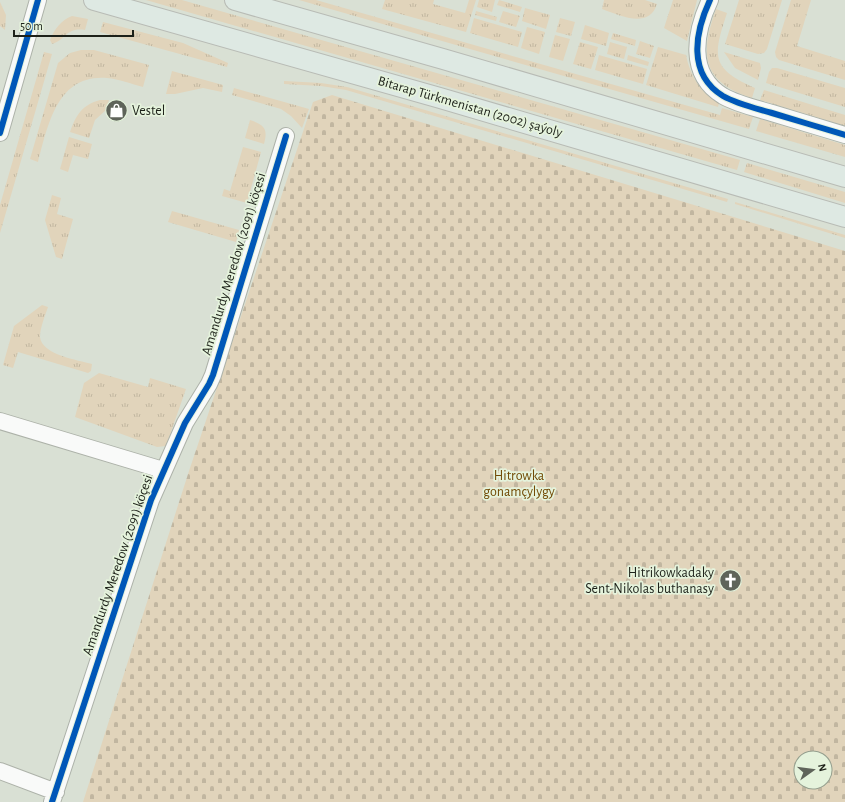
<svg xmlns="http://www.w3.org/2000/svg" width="845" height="802" font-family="'Alegreya Sans',sans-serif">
<defs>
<pattern id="grass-tufts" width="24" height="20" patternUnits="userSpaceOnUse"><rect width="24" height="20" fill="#e1d4bb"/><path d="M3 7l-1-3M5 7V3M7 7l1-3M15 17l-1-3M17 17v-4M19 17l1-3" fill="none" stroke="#c1b6a0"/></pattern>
<pattern id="cemetery-stones" width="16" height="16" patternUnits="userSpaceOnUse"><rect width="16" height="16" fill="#e1d4bb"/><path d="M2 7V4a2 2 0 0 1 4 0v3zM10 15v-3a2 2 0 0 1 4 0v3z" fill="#c1b6a0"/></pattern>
</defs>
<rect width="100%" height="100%" fill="#d9e0d4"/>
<path fill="url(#grass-tufts)" d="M 146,0 L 182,0 L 740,160 L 737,170 Z
M 299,0 L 316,0 L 720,115 L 722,108 L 753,117 L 749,129 Z
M 385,0 L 434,0 L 433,4 L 465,13 L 469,0 L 476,0 L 466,32 L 382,9 Z
M 479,0 L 495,0 L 492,12 L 477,7 Z
M 499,0 L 522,7 L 520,12 L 497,5 Z
M 604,0 L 645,0 L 657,4 C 649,30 619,15 602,9 Z
M 673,0 L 697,0 L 687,41 L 664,28 Z
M 739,0 L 782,0 L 767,49 L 764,53 L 758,54 L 725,44 Z
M 791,0 L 811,0 L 797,46 L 845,61 L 845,80 L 779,60 L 776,57 L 775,52 Z
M 0,2 L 6,15 L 5,30 L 0,26 Z
M 525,8 L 550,15 L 546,29 L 522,21 Z
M 716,9 L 727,13 C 713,56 710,68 755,88 L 752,98 C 701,82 700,54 716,9 Z
M 476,11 L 497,17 L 496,21 L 475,15 Z
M 503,11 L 520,16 L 516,27 L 499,22 Z
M 72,16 L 88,19 L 85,30 C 66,27 66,40 52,44 L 50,40 C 54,30 61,20 72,16 Z
M 474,18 L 522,32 L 518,47 L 470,33 Z
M 560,18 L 575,22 L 571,36 L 556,32 Z
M 103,22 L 183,43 L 228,63 L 227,67 L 100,32 Z
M 585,25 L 609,33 L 606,46 L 581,39 Z
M 527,27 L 545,32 L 539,54 L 521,48 Z
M 613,33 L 636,40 L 635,46 L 611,39 Z
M 555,35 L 570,39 L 563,61 L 549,57 Z
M 640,41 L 654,46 L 650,58 L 636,54 Z
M 580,42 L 598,47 L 591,69 L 573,64 Z
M 610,42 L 627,47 L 624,59 L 607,54 Z
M 658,47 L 686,55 C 690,76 701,93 719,103 L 718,107 L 646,85 Z
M 81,50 L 94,50 L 149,65 L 143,87 C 131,84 119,79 107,78 C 57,74 48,125 38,162 L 30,159 L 58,63 L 70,53 Z
M 44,52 L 52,54 L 0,233 L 0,205 Z
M 724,52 L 760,63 L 761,68 L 758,80 L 735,68 Z
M 599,55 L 647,69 L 643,84 L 595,70 Z
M 628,55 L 649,62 L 648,66 L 627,60 Z
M 772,68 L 777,68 L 845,88 L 845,107 L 766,83 L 769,72 Z
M 172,71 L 223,85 L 222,92 L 203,88 L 175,94 L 166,94 Z
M 284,81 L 321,83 L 347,87 L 728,199 L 727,202 L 346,90 L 321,86 L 284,84 Z
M 234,88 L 309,109 L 302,128 L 291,116 L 281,109 L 232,95 Z
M 764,90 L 845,115 L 845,126 L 760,100 Z
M 100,100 L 109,100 L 106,110 L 95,120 L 89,138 L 70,132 C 76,115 82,105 100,100 Z
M 760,119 L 845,145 L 845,157 L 756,131 Z
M 250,120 C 265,125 268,129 264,144 L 245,138 Z
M 69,137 L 92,144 L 88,159 L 73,155 L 68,172 L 60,169 Z
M 243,147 L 261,152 L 247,203 L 222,196 L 224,189 L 230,191 Z
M 747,163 L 845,192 L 845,203 L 744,172 Z
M 52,195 L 61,198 L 57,214 L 73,219 L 62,259 L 56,257 L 45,220 Z
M 735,202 L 845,235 L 845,238 L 735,204 Z
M 172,211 L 239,230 L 236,242 L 168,222 Z
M 42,305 L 48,307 C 45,316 40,328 40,337 C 42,355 78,360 92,364 L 91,371 L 88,373 L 18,352 L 13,368 L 3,365 L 14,326 Z
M 99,373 L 148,387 L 150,378 L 186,389 L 166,446 L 157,447 L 75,417 L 84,383 Z"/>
<path fill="url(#cemetery-stones)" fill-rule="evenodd" d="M 332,95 L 845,251 L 845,802 L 83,802 L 189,471 L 313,102 ZM 801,758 L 825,758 L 825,782 L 801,782 Z"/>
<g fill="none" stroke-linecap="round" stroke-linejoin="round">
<defs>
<path id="minor" d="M 710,0 C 695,32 687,74 723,96 C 737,104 755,108 772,113 C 796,120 821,128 845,135
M 0,133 L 38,0
M 0,421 L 163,470
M 0,771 L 56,792
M 52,802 L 151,500 L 185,423 L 209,384 L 213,375 L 286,136"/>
<path id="major" d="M 94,0 L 440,98 L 845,217
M 235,0 L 443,59 L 845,177"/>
</defs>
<use href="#minor" stroke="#adb2a9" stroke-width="18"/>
<use href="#major" stroke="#b8bbb5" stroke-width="22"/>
<use href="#minor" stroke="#f9faf9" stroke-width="16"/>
<use href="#major" stroke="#dee9e3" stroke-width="20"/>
<defs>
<path id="cycleway" d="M 710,0 C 695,32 687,74 723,96 C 737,104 755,108 772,113 C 796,120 821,128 845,135
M 0,133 L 38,0
M 52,802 L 151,500 L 185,423 L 209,384 L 213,375 L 286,136"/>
</defs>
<use href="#cycleway" stroke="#e5f3dc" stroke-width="8"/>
<use href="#cycleway" stroke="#0057b8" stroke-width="6"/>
</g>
<defs>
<symbol id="shop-disc" viewBox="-11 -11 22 22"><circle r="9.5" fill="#5f645a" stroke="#e5f3dc"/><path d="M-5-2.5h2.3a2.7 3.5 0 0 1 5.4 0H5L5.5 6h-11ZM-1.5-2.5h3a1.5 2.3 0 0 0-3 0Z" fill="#fff"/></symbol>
<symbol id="church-disc" viewBox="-11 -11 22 22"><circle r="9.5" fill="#5f645a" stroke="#e5f3dc"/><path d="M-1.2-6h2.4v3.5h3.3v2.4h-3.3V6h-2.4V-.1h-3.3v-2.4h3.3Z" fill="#fff"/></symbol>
</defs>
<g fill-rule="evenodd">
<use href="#shop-disc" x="104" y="98" width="25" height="25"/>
<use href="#church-disc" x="718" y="568" width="25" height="25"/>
</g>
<g text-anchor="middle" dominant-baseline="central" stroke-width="3.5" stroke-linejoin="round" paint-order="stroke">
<g font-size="14" fill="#1d2119" stroke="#e5f3dc">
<text transform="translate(470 107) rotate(16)">Bitarap Türkmenistan (2002) şaýoly</text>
<text transform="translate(234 264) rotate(-73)">Amandurdy Meredow (2091) köçesi</text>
<text transform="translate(118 565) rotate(-71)">Amandurdy Meredow (2091) köçesi</text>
</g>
<g font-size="14" fill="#1d2119" stroke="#e5f3dc" text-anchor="start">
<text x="132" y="111">Vestel</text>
<text x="714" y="573" text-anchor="end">Hitrikowkadaky<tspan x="714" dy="16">Sent-Nikolas buthanasy</tspan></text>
</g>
<g font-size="14" fill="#714903" stroke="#e5f3dc">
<text x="519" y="476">Hitrowka<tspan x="519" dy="16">gonamçylygy</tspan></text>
</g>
</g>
<g transform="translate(813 770) rotate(76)"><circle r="19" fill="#e5f3dc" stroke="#959f8e"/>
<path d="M0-3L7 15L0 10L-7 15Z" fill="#5f645a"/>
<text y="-6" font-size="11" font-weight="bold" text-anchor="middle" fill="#1d2119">N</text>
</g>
<path d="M14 30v6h119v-6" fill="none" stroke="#1d2119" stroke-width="2"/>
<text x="20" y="30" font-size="12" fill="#1d2119" stroke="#e5f3dc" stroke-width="3" paint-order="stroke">50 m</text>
</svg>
